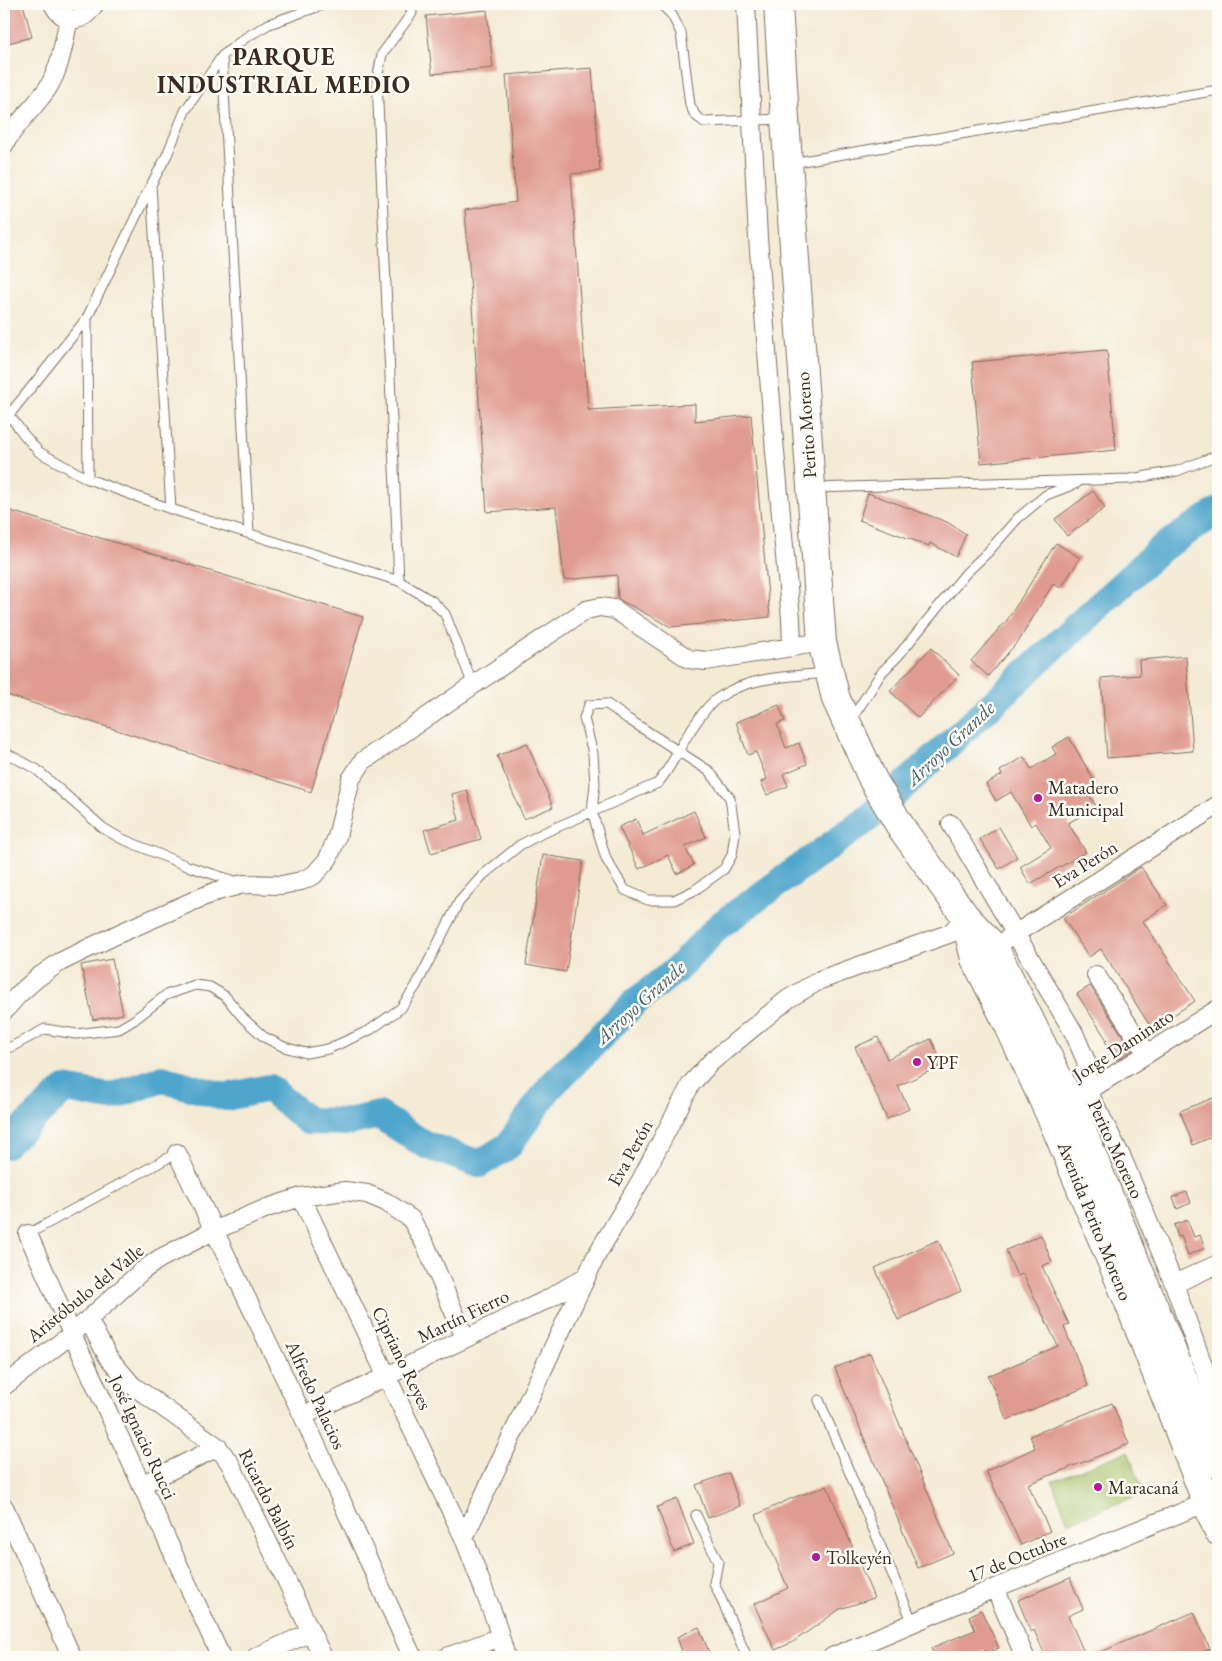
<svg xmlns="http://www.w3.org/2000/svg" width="1222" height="1661" font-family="'EB Garamond',serif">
<rect width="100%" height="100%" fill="#fdfcf7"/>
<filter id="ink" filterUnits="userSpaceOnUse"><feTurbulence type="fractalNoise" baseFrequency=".02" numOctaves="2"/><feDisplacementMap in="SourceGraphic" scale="10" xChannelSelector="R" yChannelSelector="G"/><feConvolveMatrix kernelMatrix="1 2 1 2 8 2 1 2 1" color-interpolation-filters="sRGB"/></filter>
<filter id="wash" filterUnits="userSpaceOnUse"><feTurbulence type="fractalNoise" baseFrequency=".0096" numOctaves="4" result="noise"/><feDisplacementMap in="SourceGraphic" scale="20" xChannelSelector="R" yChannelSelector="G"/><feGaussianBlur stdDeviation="1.12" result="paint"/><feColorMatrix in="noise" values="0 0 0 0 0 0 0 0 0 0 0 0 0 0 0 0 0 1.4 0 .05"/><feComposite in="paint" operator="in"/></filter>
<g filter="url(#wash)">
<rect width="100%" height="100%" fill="#f4ebd5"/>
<path fill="#a6c269" stroke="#707644" d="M 1128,1451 L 1144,1493 L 1068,1523 L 1052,1481 Z"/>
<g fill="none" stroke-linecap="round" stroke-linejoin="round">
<path stroke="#4fa6cc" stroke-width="28" d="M 4,1145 L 6,1144 L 65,1089 L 110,1097 L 162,1079 L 226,1097 L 269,1088 L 308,1121 L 348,1122 L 379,1115 L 424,1144 L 479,1164 L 508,1146 L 550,1087 L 635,1002 L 676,970 L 720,925 L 870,817 L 1159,550 L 1218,511"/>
</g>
<g id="blocks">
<path fill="#e09b90" d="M 4,4 L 23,4 L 32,37 L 4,44 Z
M 487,10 L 493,68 L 432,74 L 426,16 Z
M 592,68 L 600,171 L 571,174 L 588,410 L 695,404 L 695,421 L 751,415 L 770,617 L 671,627 L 618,599 L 617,575 L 564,580 L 556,507 L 487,512 L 465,210 L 516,202 L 506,75 Z
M 1107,350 L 1116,450 L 981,463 L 972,362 Z
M 1093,491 L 1105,508 L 1067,536 L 1055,519 Z
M 868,493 L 947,522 L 966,534 L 956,557 L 930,543 L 929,546 L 859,520 Z
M 4,509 L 363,617 L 311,792 L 4,694 Z
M 1056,543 L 1080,558 L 1061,588 L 1053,584 L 1020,639 L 988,676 L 971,661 L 1003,624 L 1004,625 Z
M 931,648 L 959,675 L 918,718 L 890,691 Z
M 1186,656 L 1193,751 L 1107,758 L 1101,678 L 1140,675 L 1139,660 Z
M 779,705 L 785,721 L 777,724 L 786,748 L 799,743 L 807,764 L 783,774 L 788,786 L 767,795 L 761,782 L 767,779 L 756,752 L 748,755 L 736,722 Z
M 1069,737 L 1096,784 L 1087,789 L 1096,808 L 1068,823 L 1086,852 L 1030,884 L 1020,867 L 1051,848 L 1036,823 L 1031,826 L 1011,792 L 996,801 L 986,784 L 1002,775 L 1000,771 L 1024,757 L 1031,769 L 1056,754 L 1052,747 Z
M 527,743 L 553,807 L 524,819 L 497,756 Z
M 467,790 L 481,839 L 431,853 L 424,830 L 459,820 L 452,794 Z
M 694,811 L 706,837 L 685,847 L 694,865 L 677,874 L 668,855 L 639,869 L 619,827 L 636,819 L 643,835 Z
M 999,827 L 1017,857 L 999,869 L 980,839 Z
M 543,855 L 583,861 L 566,972 L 526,965 Z
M 1141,867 L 1167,905 L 1143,921 L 1195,1001 L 1152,1029 L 1101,949 L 1089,957 L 1063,918 Z
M 112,959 L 123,1014 L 93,1020 L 81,965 Z
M 1090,986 L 1132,1050 L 1117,1060 L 1105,1041 L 1107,1040 L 1077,994 Z
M 878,1037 L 887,1059 L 931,1039 L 943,1065 L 898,1086 L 909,1109 L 887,1119 L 855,1047 Z
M 1218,1096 L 1218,1134 L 1193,1145 L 1180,1111 Z
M 1187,1192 L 1191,1203 L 1177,1209 L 1173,1197 Z
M 1187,1220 L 1194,1237 L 1200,1235 L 1205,1248 L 1188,1255 L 1181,1236 L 1178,1237 L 1174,1225 Z
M 1041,1235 L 1052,1262 L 1042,1266 L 1069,1324 L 1064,1327 L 1088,1386 L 1007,1420 L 988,1376 L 1058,1346 L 1023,1274 L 1017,1276 L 1006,1250 Z
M 938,1240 L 961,1291 L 898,1320 L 875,1268 Z
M 870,1353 L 953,1553 L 918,1568 L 835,1368 Z
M 1112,1403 L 1129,1444 L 1028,1484 L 1050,1531 L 1021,1545 L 986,1471 L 1035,1448 L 1030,1436 Z
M 729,1473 L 740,1506 L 708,1518 L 696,1485 Z
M 827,1486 L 874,1598 L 840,1609 L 793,1642 L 775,1650 L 754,1604 L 788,1588 L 756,1515 L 792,1498 Z
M 677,1499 L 694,1544 L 674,1552 L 657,1507 Z
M 1070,1578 L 1083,1609 L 1068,1616 L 1086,1657 L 1046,1657 L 1034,1630 L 1031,1632 L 1018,1600 Z
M 981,1610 L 999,1648 L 986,1654 L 985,1650 L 967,1657 L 935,1657 L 931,1648 L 975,1630 L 969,1616 Z
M 1194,1612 L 1210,1649 L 1191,1657 L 1089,1657 Z
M 699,1627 L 711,1657 L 684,1657 L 677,1637 Z"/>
</g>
</g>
<g filter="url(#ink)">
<use href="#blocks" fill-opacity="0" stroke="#7c6e5e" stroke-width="1"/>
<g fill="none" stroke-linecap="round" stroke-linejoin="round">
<defs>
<path id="service" d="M 661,4 L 672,15 L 681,33 L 690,105 L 695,115 L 704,122 L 782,119
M 222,56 L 249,534
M 791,163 L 1218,90
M 151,185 L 171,509
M 87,318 L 88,479
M 9,415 L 25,436 L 39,452 L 88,479 L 171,509 L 399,581 L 432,601 L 445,614 L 473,685
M 4,423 L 9,415 L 87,318 L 151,185 L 167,155 L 185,111 L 222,56 L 245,38 L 269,24 L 325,4
M 813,488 L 1130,479 L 1177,471 L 1218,455
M 399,581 L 377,80 L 382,54 L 412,13 L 410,4
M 607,704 L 628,719 L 709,771 L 730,798 L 735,833 L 732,855 L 724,869 L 695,890 L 674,900 L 648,900 L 625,890 L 606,859 L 592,811 L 595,784 L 593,754 L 584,718 L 589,705 Z
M 851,720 L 882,672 L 898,656 L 966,573 L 987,553 L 1018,518 L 1046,495 L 1077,483
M 4,752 L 36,769 L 103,828 L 120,838 L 187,866 L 238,882
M 11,1047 L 45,1029 L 76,1034 L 119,1029 L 134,1020 L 166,995 L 195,985 L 210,987 L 225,996 L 244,1019 L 264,1037 L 284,1047 L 306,1053 L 328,1049 L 370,1030 L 401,1008 L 416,986 L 459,902 L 483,875 L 520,845 L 541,834 L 658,783 C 673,765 681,743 695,724 C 701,715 709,704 718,698 C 749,676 789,677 826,673
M 28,1234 L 177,1153
M 819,1400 L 913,1623
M 696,1515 L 718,1562 L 714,1583 L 747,1657"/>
<path id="minor" d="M 53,4 C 58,15 71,24 84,16 C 88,14 92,7 95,4
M 746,4 L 758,238 L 775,452 L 791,619 L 792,646
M 4,145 C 16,122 36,107 49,86 C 61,66 64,41 69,18
M 951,824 L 1074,1033 L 1086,1061 L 1088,1091 L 1123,1160 L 1174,1284 L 1218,1407
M 1007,939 L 1218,805
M 1096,975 L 1147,1054
M 4,1011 L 18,995 L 37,978 L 60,962 L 120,933 L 214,892 L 243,884 L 282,885 L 301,881 L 314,875 L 328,859 L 337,837 L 351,779 L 363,761 L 473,685 L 586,610 L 600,607 L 614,609 L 689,659 L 706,661 L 822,642
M 1081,1098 L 1088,1091 L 1218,1009
M 177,1153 L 303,1416 L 412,1656 L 414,1657
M 301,1197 L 464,1538 L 495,1619 L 506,1657
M 28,1234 L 72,1334 L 221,1657
M 1174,1284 L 1218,1264
M 88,1319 L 108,1357 L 132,1385 L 218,1447 L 231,1465 L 323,1657
M 4,1386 L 72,1334 L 142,1271 L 159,1259 L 213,1231 L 267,1208 L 301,1197 L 345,1191 L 367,1194 L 386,1202 L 411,1219 L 426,1246 L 465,1338
M 303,1416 L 548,1299 L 585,1277
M 141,1485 L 218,1447
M 4,1507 L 72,1657
M 464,1538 L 596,1256 L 641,1180 L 691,1084 L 711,1062 L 788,999 L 820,980 L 951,933 L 965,916
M 995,1588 L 1025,1657
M 256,1657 L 311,1632
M 447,1657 L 500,1637
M 832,1657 L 995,1588 L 1215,1499"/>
<path id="primary" d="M 778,4 L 785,119 L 822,642 L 836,699 L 873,780 L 902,829 L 965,916 L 994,947 L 1072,1106 L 1218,1464
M 965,917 L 975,959 L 1009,1026 L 1052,1119 L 1129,1303 L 1218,1531"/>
</defs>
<use href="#service" stroke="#7c6e5e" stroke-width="11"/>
<use href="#minor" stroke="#7c6e5e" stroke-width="20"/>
<use href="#primary" stroke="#7c6e5e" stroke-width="30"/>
<use href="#service" stroke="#fff" stroke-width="9"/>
<use href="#minor" stroke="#fff" stroke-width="18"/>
<use href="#primary" stroke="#fff" stroke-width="28"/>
</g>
</g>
<g fill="#b5179e" stroke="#fdfcf7" stroke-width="2">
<circle cx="1038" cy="798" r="5"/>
<circle cx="917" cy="1062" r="5"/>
<circle cx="1098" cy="1487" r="5"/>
<circle cx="816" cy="1557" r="5"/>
</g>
<g text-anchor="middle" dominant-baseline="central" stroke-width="5" stroke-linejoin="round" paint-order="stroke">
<g font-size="19" fill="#3b2a1e" stroke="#fdfcf7">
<text transform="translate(806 425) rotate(-94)">Perito Moreno</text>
<text transform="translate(1085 864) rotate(-32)">Eva Perón</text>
<text transform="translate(1123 1045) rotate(-33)">Jorge Daminato</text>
<text transform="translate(1116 1149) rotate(65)">Perito Moreno</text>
<text transform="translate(630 1153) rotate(-61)">Eva Perón</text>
<text transform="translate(1095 1221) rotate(68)">Avenida Perito Moreno</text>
<text transform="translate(85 1293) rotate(-39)">Aristóbulo del Valle</text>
<text transform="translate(463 1316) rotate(-26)">Martín Fierro</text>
<text transform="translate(402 1358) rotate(64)">Cipriano Reyes</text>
<text transform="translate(316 1395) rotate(65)">Alfredo Palacios</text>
<text transform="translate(143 1437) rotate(65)">José Ignacio Rucci</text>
<text transform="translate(269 1499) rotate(63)">Ricardo Balbín</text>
<text transform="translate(1017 1557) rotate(-22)">17 de Octubre</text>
</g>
<g font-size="19" fill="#3b2a1e" stroke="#fdfcf7" text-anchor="start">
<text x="1048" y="787">Matadero<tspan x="1048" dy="22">Municipal</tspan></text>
<text x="927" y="1062">YPF</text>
<text x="1108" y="1487">Maracaná</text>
<text x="826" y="1557">Tolkeyén</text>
</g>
<g font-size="20" font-style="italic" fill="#435c64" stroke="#fdfcf7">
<text transform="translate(950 743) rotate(-43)">Arroyo Grande</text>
<text transform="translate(640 1002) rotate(-42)">Arroyo Grande</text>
</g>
<g font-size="24" font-weight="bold" letter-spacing="1" fill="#3b2a1e" stroke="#fdfcf7">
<text x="284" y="56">PARQUE<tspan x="284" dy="28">INDUSTRIAL MEDIO</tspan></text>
</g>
</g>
<rect width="1222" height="1661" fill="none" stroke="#fdfcf7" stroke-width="20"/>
</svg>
